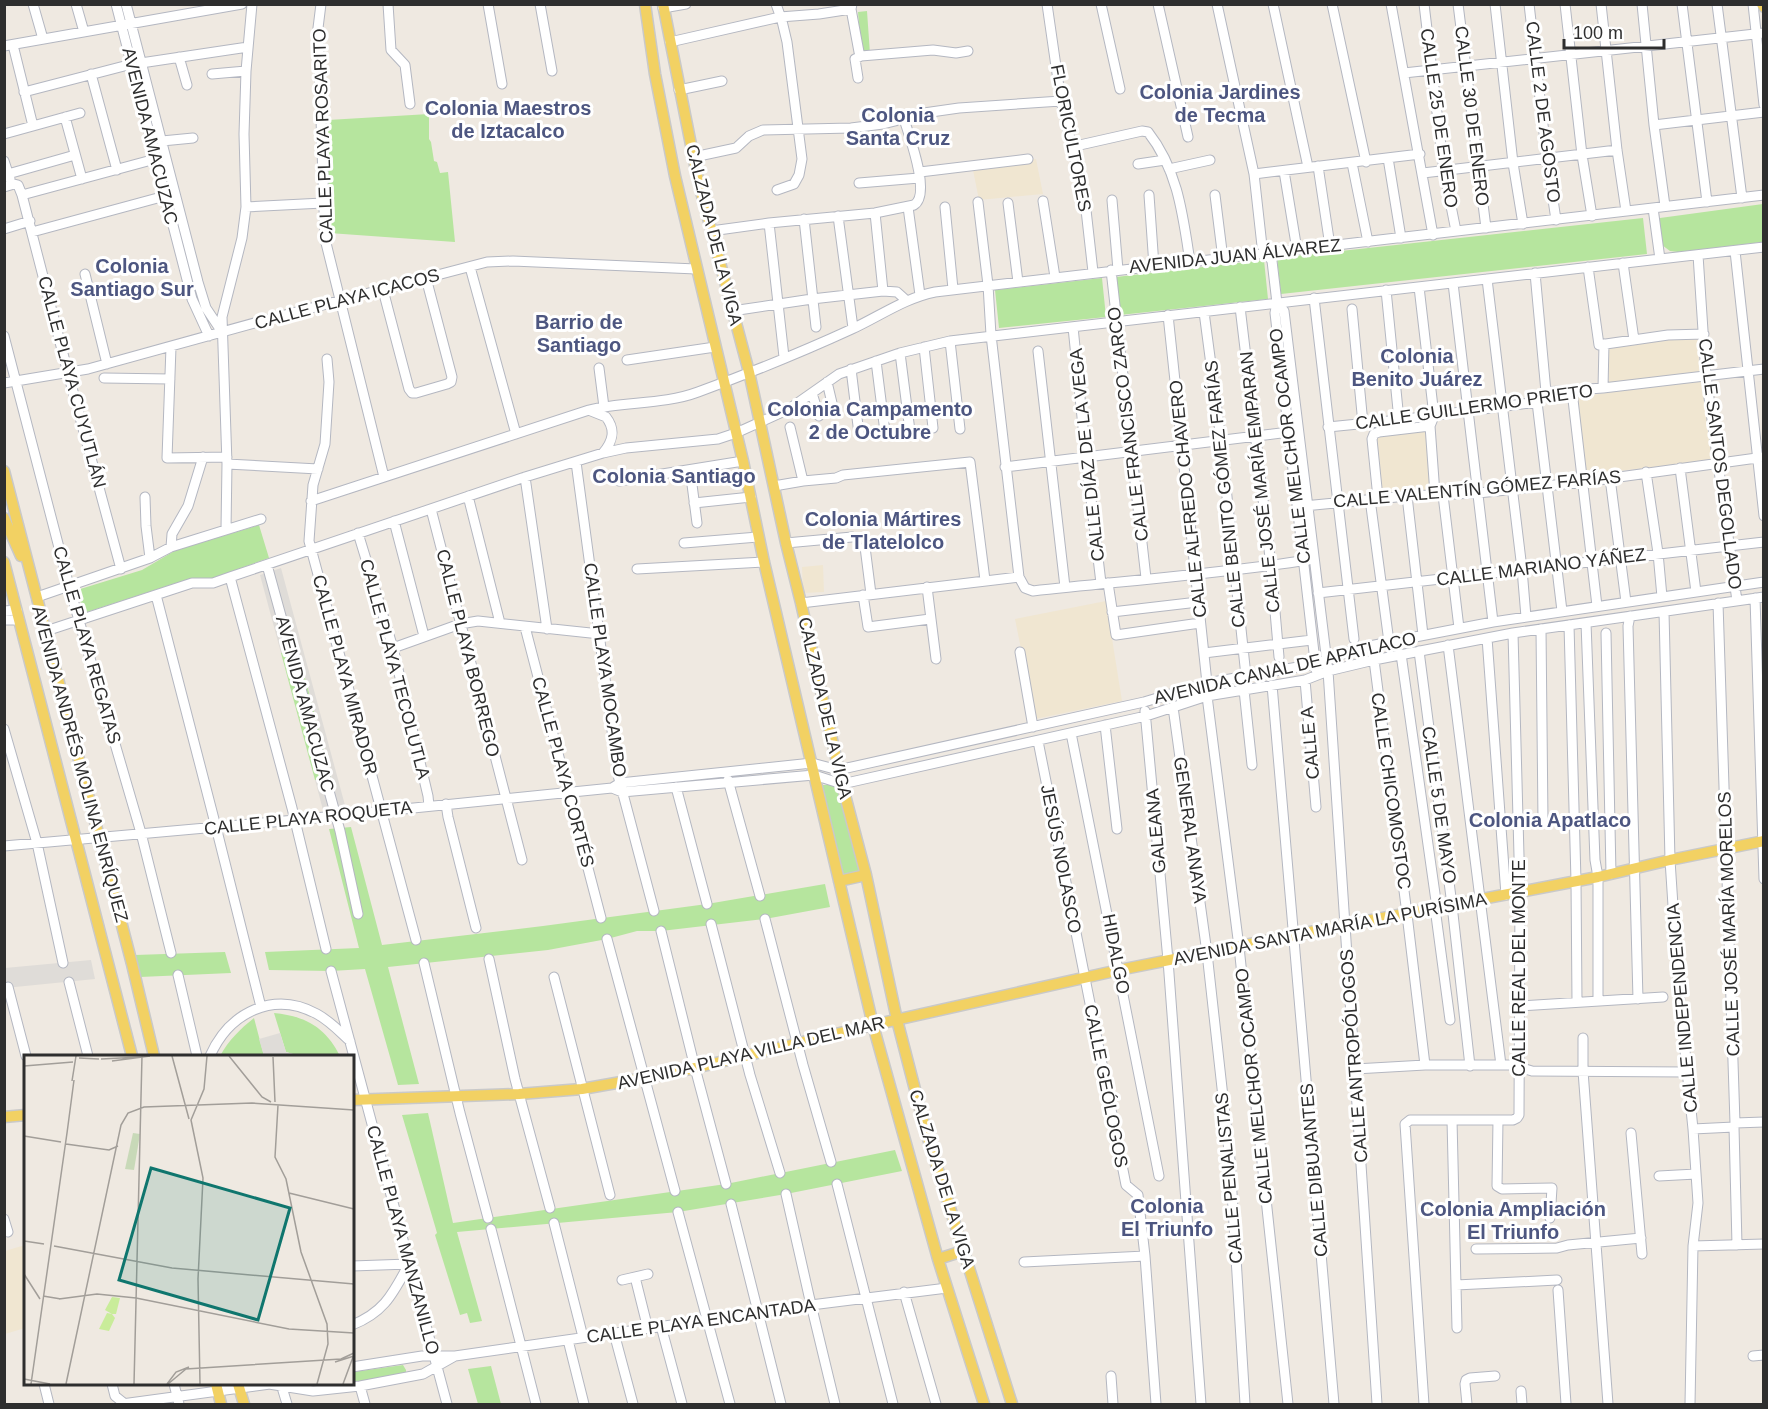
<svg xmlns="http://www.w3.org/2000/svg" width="1768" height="1409" font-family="Helvetica,sans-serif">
<rect width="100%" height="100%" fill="#efe9e1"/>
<path fill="#f0e6d1" d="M 1036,159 L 1043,194 L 979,200 L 973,170 Z
M 1698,335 L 1699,373 L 1609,384 L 1608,345 Z
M 1702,380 L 1713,460 L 1584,475 L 1577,397 Z
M 1425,429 L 1432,489 L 1381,494 L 1375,439 L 1378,435 Z
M 823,565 L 824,592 L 803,593 L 802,567 Z
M 1106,601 L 1122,701 L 1035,719 L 1015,619 Z
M 25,1245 L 25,1328 L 5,1334 L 5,1251 Z"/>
<path fill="#b6e59e" d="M 867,11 L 870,54 L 864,54 L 861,49 L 858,12 Z
M 429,114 L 429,139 L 431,142 L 434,161 L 437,162 L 440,173 L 448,172 L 455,242 L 329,233 L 328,120 Z
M 1763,204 L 1763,242 L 1678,252 L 1670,251 L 1662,245 L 1658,226 L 1660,218 Z
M 1643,218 L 1647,254 L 1281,294 L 1277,258 Z
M 1264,260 L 1268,299 L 1120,315 L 1116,277 Z
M 1102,278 L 1106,317 L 999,328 L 995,290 Z
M 259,525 L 269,558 L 213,578 L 189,579 L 84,613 L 77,590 L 142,570 L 176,550 Z
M 285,652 L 300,658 L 332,780 L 315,780 L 281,653 Z
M 819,785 L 840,785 L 863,874 L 841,879 Z
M 351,827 L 382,945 L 543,926 L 707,904 L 825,884 L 830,907 L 765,919 L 661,931 L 637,931 L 607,939 L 548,950 L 388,967 L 419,1084 L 398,1085 L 365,969 L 331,971 L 269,970 L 265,952 L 359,948 L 329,829 Z
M 225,952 L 231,973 L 140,977 L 135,955 Z
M 274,1013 C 306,1016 326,1028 340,1056 L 300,1056 L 286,1052 Z
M 254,1018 L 264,1056 L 220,1056 C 229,1040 240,1029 254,1018 Z
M 428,1113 L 453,1223 L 726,1184 L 895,1150 L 902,1171 L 786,1194 L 678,1212 L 457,1232 L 482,1321 L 470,1323 L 467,1313 L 460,1315 L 435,1235 L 437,1233 L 435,1226 L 402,1115 Z
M 403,1365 L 406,1370 L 406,1376 L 403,1378 L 316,1389 L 311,1388 L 309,1384 L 352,1384 L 353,1372 Z
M 491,1366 L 501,1404 L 478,1404 L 468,1369 Z"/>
<path fill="#dfdcd8" d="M 281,568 L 346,809 L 323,810 L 315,780 L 332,779 L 300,658 L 286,652 L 281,653 L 260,575 Z
M 91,960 L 95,979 L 5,988 L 5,968 Z
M 280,1033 L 286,1052 L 300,1056 L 264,1056 L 259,1039 Z"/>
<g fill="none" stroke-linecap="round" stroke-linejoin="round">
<defs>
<path id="minor" d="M 33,4 L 43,39
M 76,4 L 84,32
M 116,4 L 192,299 L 209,336
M 126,4 L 198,282 L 206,308 L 222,332
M 321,4 L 318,28 L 325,239 L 384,477
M 388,4 L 391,50 L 405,65 L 410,104
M 488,4 L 502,84
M 540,4 L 552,71
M 776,4 L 782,21 L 787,42 L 802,159 L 799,175 L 794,184 L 777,190
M 1047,4 L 1061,101 L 1085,201 L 1093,272
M 1101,4 L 1120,89
M 1158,4 L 1188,137
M 1217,4 L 1254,174 L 1262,246 L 1272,261 L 1277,303 L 1275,313 L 1316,670
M 1273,4 L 1308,167
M 1332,4 L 1366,162
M 1391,4 L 1433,235
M 1424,4 L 1444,171 L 1456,231
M 1458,4 L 1486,228
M 1495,4 L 1513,163 L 1523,224
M 1529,4 L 1547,159 L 1556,220
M 1565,4 L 1582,155 L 1592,216
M 1601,4 L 1617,150 L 1626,211
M 1642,4 L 1654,125 L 1665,206
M 1682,4 L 1707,202
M 1717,4 L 1742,198
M 1753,4 L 1764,105
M 663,8 L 686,4
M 851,9 L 859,52 L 861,56
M 670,42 L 780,17 L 819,14 L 851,9 L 852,4
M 13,45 L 33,126
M 4,46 L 242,4
M 861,56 L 933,50 L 956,53 L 968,51
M 179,57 L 187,85
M 141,63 L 248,47
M 1404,73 L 1764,33
M 91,74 L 117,170
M 212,74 L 246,71
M 858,78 L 855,59 L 861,56
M 679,90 L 722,81
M 24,92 L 132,64
M 65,117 L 82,179
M 1654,125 L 1764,112
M 4,134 L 80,113
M 162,141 L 193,138
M 1071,147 L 1142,131 L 1148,132 C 1178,170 1183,216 1190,262
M 694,157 L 736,148 L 749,136 L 763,130 L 851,128 L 883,124 L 895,121 L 903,116 L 959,108 L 1061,101
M 1388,158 L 1401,238
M 4,161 L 10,179
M 1352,163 L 1368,242
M 1138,164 L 1165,160
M 1318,166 L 1330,246
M 1169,169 L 1210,160
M 1284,171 L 1297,250
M 920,172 L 1028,159
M 1423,173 L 1617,150
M 8,174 L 75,155
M 1254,174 L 1420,154
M 859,183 L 919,178
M 4,187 L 14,184 L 18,185 L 22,195 L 68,373 L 121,569
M 22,195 L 159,158
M 1149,195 L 1154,266
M 1215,195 L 1223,259
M 1112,200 L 1118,270
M 1043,201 L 1055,277
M 978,202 L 988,285 L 991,335 L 1019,577 L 1025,588 L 1033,591 C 1124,581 1217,574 1308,560
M 1008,203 L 1018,282
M 246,207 L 323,203
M 908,207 L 920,295
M 945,207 L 953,289
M 1653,208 L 1660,259
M 875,213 L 883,291
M 838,216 L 853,328
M 804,219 L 816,327
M 769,223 L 784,357
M 4,229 L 30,221
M 711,231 L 769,223 L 875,213 L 914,205 C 932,194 908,133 903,116
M 32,232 L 165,196
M 1735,251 L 1764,516
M 1698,255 L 1706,376 L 1737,601
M 1623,263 L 1634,340
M 470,267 L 516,434
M 1588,267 L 1599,345 L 1668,335 L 1704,334
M 1111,270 L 1146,578
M 1535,273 L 1546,392
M 85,274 L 107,364
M 1487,279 L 1522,569 L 1526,617
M 1453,283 L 1493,622
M 1419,287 L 1434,416 L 1430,426 L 1435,494
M 383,290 L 409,389 L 412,393 L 416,393 L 447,384 L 451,382 L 452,377 L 426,278
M 1386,290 L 1399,420
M 1314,298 L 1354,639
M 1277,303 L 1284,311 L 1328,671 L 1377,1404
M 1240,307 L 1271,566 L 1279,657
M 1352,309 L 1363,424
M 732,311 L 812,299 L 883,291 L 897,292 L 907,301
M 1204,312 L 1221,440 L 1246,676
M 1168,315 L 1207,683
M 1073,327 L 1086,457 L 1101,583
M 4,336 L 69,586 L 141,833 L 171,953
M 950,341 L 960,429
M 171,347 L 167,458 L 227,457
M 924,347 L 933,428
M 1038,351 L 1065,587
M 900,353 L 910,431
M 327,359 L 329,382 L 325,444 L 313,485 L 309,541 L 416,940
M 627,360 L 715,347
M 876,361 L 885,432
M 599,368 L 604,407
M 851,369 L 859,434
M 104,378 L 170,379
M 827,382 L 832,403
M 4,383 L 88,369 L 258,322 L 487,262 L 513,261 L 696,269
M 1603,388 L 1604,344
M 1572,391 L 1597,606
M 812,393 L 819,416
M 1537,402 L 1562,611
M 591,411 L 606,417 C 616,430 613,441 603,453
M 790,427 L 803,481
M 1328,427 L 1399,420 L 1537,402 L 1546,392 L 1603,388 L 1764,369
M 576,462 L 618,775 L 654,911
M 227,464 L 318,469
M 1005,467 L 1289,432
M 1680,468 L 1696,592
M 1646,472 L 1658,553 L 1662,597
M 525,477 L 547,629
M 691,477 L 697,523
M 1610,478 L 1626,602
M 619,481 L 743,461
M 774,486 L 803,481 L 836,478 L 843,475 L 970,462 L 985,580
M 1443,495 L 1459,628
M 468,496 L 500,623
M 1407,496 L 1423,635
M 145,497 L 146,526 L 150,558
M 1378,498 L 1372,439 L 1374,434 L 1379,432 L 1430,426
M 1370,499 L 1389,642
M 311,501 L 589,410 C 625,401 663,405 698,392 C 750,373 802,352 852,329 C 880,316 905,298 935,292 L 1764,195
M 694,503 L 751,497
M 1304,506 L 1407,496 L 1478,493 L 1583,482 L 1764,457
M 431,509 L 522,860
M 394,521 L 424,636
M 226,529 L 227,464 L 222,317 L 242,238 L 246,207 L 244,134 L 246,71 L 252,4
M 358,533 L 393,648 L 428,796 L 429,806
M 684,543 L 758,537
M 786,543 L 852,537
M 171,547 L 172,534 L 188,506 L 203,457
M 865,547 L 871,594
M 267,565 L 340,831 L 358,914
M 637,569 L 764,562
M 230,577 L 292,808 L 326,949
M 1108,583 L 1116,635 L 1200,623
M 927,587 L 936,659
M 1318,593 L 1764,542
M 156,595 L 216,827 L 261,1007
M 863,595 L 868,627 L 930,619
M 37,597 L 150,558 L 171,547 L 261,519
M 1755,598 L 1764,879
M 801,603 L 1019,577
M 1718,603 L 1735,1123 L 1734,1127 L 1737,1245
M 4,611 L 17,610
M 1112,612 L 1198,602
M 1664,612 L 1670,860 L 1678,982 L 1693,1129 L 1698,1203 L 1693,1246 L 1690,1404
M 1630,616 L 1628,626 L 1638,999
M 4,620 L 19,620
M 1586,623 L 1595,860 L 1598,877 L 1598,1001
M 1569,625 L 1576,881 L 1577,1002
M 525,627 L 601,918
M 1541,629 L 1543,821
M 46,631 L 192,583 L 213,583 L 230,577 L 525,477 L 603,453 L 626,448 L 718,439 L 736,433 L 789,409 L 839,374 L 900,353 L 950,341 L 1764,247
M 1606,633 L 1611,874
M 1487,638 L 1506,895
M 1448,645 L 1501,1065
M 393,648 L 460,624 L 478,621 L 600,634
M 1419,651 L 1452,905 L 1470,1066
M 1020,652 L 1033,727
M 1204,653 L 1312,640
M 1401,654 L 1437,908
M 1374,660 L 1406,906 L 1425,1065
M 1305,680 L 1316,807
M 1272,685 L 1334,1404
M 1244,690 L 1252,765
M 1207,696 L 1239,947 L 1288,1404
M 1173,707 L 1207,953 L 1230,1160 L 1245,1404
M 1145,711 L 1168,960 L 1201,1404
M 1105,725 L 1117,829
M 4,729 L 37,843 L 63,963
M 1071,733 L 1159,1176
M 1038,741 L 1126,1185 L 1138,1195 L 1145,1256 L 1156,1404
M 728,780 L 760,896
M 676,787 L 707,904
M 612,788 L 620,783 L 812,763 L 838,770 L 1144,702 L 1207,683 L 1315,664 L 1356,649 L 1389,642 L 1493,622 L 1764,582
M 446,804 L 448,817 L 476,928
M 4,846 L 295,820 L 612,788 L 622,792 L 814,775 L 842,784 L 1146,716 L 1207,696 L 1305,680 L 1328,671 L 1374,660 L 1513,633 L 1764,597
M 1435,908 L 1450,1020
M 765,919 L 803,1065 L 831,1162
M 711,924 L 750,1075 L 780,1173
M 661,931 L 695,1068 L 726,1184
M 607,939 L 675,1191
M 489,959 L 515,1079 L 550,1208
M 424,963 L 460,1113 L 488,1218
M 331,971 L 447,1404
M 178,975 L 197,1056
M 554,977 L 610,1195
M 69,982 L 88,1056
M 8,987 L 26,1056
M 1520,1006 L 1663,997
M 1583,1038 L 1583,1071 L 1608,1404
M 210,1056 C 229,1013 273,990 317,1014 C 330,1021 340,1032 350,1041
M 1355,1069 L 1425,1065 L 1512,1065 L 1532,1071 L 1686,1072
M 1452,1120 L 1457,1328
M 1498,1120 L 1497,1186 L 1502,1189 L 1552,1188 L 1550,1218
M 1735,1123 L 1764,1122
M 1693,1129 L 1734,1127
M 1631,1133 L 1642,1254
M 1659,1176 L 1696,1174
M 837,1184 L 893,1404
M 786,1194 L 809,1296 L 835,1404
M 731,1204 L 781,1404
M 678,1212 L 730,1404
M 4,1219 L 8,1232
M 554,1223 L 583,1337
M 491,1229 L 536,1404
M 1693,1246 L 1764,1244
M 1476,1249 L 1557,1248 L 1568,1245 L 1641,1238
M 1024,1262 L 1145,1256
M 352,1266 L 409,1264
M 635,1277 L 646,1321 L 645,1329
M 622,1280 L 648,1274
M 1456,1285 L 1557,1280
M 1558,1290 L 1566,1404
M 904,1292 L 936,1404
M 352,1325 C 385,1312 393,1293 409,1264
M 661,1326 L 682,1404
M 614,1333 L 633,1404
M 568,1340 L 584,1404
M 1753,1356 L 1764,1355
M 352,1367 L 422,1356 L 455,1356 L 811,1305 L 947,1288
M 1111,1376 L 1113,1404
M 44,1384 L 49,1404
M 112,1384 L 115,1396 L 125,1404
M 174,1384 L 179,1404
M 269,1384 L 313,1391 L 360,1386 L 423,1374 L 455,1356
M 281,1384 L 287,1404
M 360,1386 L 365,1404
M 1521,1391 L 1522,1404
M 122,1404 L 270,1384
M 1424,1404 L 1405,1124 L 1410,1120 L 1513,1120 L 1517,1118 L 1519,1115 L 1520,893 L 1513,633
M 1467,1404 L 1465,1384 L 1466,1380 L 1470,1378 L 1495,1376"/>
<path id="major" d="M 645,4 L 655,74 L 675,176 L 743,461 L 764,562 L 873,1025 L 938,1259 L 984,1404
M 663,4 L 698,180 L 749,372 L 786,543 L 801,603 L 842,784 L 866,875 L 897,1020 L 926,1132 L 1012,1404
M 1762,4 L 1764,7
M 4,471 L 132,964 L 154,1056
M 4,518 L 21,556
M 4,562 L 132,1056
M 839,881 L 866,875
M 352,1100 L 519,1094 L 582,1089 L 644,1078 L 695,1068 L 873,1025 L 1119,970 L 1345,925 L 1598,877 L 1670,860 L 1764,841
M 4,1117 L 26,1115
M 938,1259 L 963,1251
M 216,1384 L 221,1404
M 238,1384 L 244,1404"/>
</defs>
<use href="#minor" stroke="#b4b7c1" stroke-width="11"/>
<use href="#major" stroke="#c9c9c9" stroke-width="13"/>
<use href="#minor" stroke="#fff" stroke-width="9"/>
<use href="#major" stroke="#f2d163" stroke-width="10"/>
</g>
<g text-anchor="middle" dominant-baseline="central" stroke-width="6" stroke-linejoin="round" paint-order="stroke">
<g font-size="18" fill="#2e2e2e" stroke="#fff">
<text transform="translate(1543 112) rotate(83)">CALLE 2 DE AGOSTO</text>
<text transform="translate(1472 116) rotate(83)">CALLE 30 DE ENERO</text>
<text transform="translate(1439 118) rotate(82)">CALLE 25 DE ENERO</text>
<text transform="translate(150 136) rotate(76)">AVENIDA AMACUZAC</text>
<text transform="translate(323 136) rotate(-92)">CALLE PLAYA ROSARITO</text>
<text transform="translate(1071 138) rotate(79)">FLORICULTORES</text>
<text transform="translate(714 235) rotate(76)">CALZADA DE LA VIGA</text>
<text transform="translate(1235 256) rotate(-6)">AVENIDA JUAN ÁLVAREZ</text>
<text transform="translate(347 299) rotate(-15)">CALLE PLAYA ICACOS</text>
<text transform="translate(72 382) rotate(75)">CALLE PLAYA CUYUTLÁN</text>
<text transform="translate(1474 407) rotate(-8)">CALLE GUILLERMO PRIETO</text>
<text transform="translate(1128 424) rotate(-97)">CALLE FRANCISCO ZARCO</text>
<text transform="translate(1290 446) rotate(-97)">CALLE MELCHOR OCAMPO</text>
<text transform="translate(1087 455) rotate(-96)">CALLE DÍAZ DE LA VEGA</text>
<text transform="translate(1720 464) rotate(83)">CALLE SANTOS DEGOLLADO</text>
<text transform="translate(1260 482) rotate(-96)">CALLE JOSÉ MARÍA EMPARAN</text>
<text transform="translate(1477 489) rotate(-5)">CALLE VALENTÍN GÓMEZ FARÍAS</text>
<text transform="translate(1225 494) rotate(-96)">CALLE BENITO GÓMEZ FARÍAS</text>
<text transform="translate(1188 499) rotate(-96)">CALLE ALFREDO CHAVERO</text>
<text transform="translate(1541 567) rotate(-7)">CALLE MARIANO YÁÑEZ</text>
<text transform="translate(87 645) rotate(74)">CALLE PLAYA REGATAS</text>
<text transform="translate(468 653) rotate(76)">CALLE PLAYA BORREGO</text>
<text transform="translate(1285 668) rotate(-13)">AVENIDA CANAL DE APATLACO</text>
<text transform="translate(395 669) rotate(75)">CALLE PLAYA TECOLUTLA</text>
<text transform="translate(605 670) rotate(82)">CALLE PLAYA MOCAMBO</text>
<text transform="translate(345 675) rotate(75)">CALLE PLAYA MIRADOR</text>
<text transform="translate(305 704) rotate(75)">AVENIDA AMACUZAC</text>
<text transform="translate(825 708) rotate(77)">CALZADA DE LA VIGA</text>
<text transform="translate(1310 743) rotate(-95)">CALLE A</text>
<text transform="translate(80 764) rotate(75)">AVENIDA ANDRÉS MOLINA ENRÍQUEZ</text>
<text transform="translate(563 772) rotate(75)">CALLE PLAYA CORTÉS</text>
<text transform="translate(1391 791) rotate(82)">CALLE CHICOMOSTOC</text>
<text transform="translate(1439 805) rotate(82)">CALLE 5 DE MAYO</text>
<text transform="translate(308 818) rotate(-6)">CALLE PLAYA ROQUETA</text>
<text transform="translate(1190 830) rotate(82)">GENERAL ANAYA</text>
<text transform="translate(1156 831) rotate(-95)">GALEANA</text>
<text transform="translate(1061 859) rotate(79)">JESÚS NOLASCO</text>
<text transform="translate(1729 924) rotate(-92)">CALLE JOSÉ MARÍA MORELOS</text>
<text transform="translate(1330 929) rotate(-11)">AVENIDA SANTA MARÍA LA PURÍSIMA</text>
<text transform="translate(1116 954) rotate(79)">HIDALGO</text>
<text transform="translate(1519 968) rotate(-90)">CALLE REAL DEL MONTE</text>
<text transform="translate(1682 1008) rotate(-95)">CALLE INDEPENDENCIA</text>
<text transform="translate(751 1053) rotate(-13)">AVENIDA PLAYA VILLA DEL MAR</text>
<text transform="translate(1354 1056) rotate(-94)">CALLE ANTROPÓLOGOS</text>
<text transform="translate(1106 1086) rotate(79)">CALLE GEÓLOGOS</text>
<text transform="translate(1254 1086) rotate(-96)">CALLE MELCHOR OCAMPO</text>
<text transform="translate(1314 1170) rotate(-95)">CALLE DIBUJANTES</text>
<text transform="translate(1229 1178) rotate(-95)">CALLE PENALISTAS</text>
<text transform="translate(942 1179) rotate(73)">CALZADA DE LA VIGA</text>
<text transform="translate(403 1240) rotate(75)">CALLE PLAYA MANZANILLO</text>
<text transform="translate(701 1321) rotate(-8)">CALLE PLAYA ENCANTADA</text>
</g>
<g font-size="20" font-weight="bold" fill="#4d5680" stroke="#fff">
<text x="1220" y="92">Colonia Jardines<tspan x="1220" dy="23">de Tecma</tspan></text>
<text x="508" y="108">Colonia Maestros<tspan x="508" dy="23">de Iztacalco</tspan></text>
<text x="898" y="115">Colonia<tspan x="898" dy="23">Santa Cruz</tspan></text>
<text x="132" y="266">Colonia<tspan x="132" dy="23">Santiago Sur</tspan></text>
<text x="579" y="322">Barrio de<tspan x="579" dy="23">Santiago</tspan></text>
<text x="1417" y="356">Colonia<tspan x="1417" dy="23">Benito Juárez</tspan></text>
<text x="870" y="409">Colonia Campamento<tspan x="870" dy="23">2 de Octubre</tspan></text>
<text x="674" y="476">Colonia Santiago</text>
<text x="883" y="519">Colonia Mártires<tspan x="883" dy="23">de Tlatelolco</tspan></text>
<text x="1550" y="820">Colonia Apatlaco</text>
<text x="1167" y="1206">Colonia<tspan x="1167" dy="23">El Triunfo</tspan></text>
<text x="1513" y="1209">Colonia Ampliación<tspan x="1513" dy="23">El Triunfo</tspan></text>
</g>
</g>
<g transform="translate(24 1055)">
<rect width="330" height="330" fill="#efe9e1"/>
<path d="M 109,78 L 116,79 L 110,115 L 101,114 Z" fill="#c8d9b8"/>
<path d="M 88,242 L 96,243 L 92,259 L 88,259 L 91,263 L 85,276 L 75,274 L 83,258 L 88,259 L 81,255 Z" fill="#c9ec9a"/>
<path fill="none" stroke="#a29e99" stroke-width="1.5" d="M 148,1 L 165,64M 205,1 L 238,42 L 247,47M 249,2 L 251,47M 55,3 L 75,4M 77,4 L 117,2M 88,6 L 126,1M 0,11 L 49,7M 48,26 L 52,1M 254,50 L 251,102 L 262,124 L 277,197 L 303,269 L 304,289 L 293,329M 43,78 L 50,25M 0,81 L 37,87M 42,89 L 85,95 L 94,91M 265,138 L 330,154M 0,186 L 20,189M 30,191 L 148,213 L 330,229M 0,219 L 16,244M 19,241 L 37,244M 35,244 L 73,239 L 112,243 L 265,274 L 330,278M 311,307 L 330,301M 0,324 L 26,329M 7,329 L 43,78M 42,329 L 97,70 L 104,58 L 120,52 L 228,48 L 330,55M 110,329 L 118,1M 143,329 L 152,317 L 165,312M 144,329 L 162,314 L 317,304 L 330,298M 176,329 L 174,224 L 179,123 L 167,65 L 180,34 L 183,1M 319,329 L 329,302"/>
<path fill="#0f766e" fill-opacity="0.15" stroke="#0f766e" stroke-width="3" d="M 127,113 L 266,153 L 234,265 L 95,225 Z"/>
<rect width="330" height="330" fill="none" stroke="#2e2e2e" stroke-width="3"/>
</g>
<rect width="1768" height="1409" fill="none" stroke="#2e2e2e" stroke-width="12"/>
<path d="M1564 39v9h100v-9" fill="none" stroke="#2e2e2e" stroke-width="3"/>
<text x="1573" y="39" font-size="18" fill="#2e2e2e" stroke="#ffffff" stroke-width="4.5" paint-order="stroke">100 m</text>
</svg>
